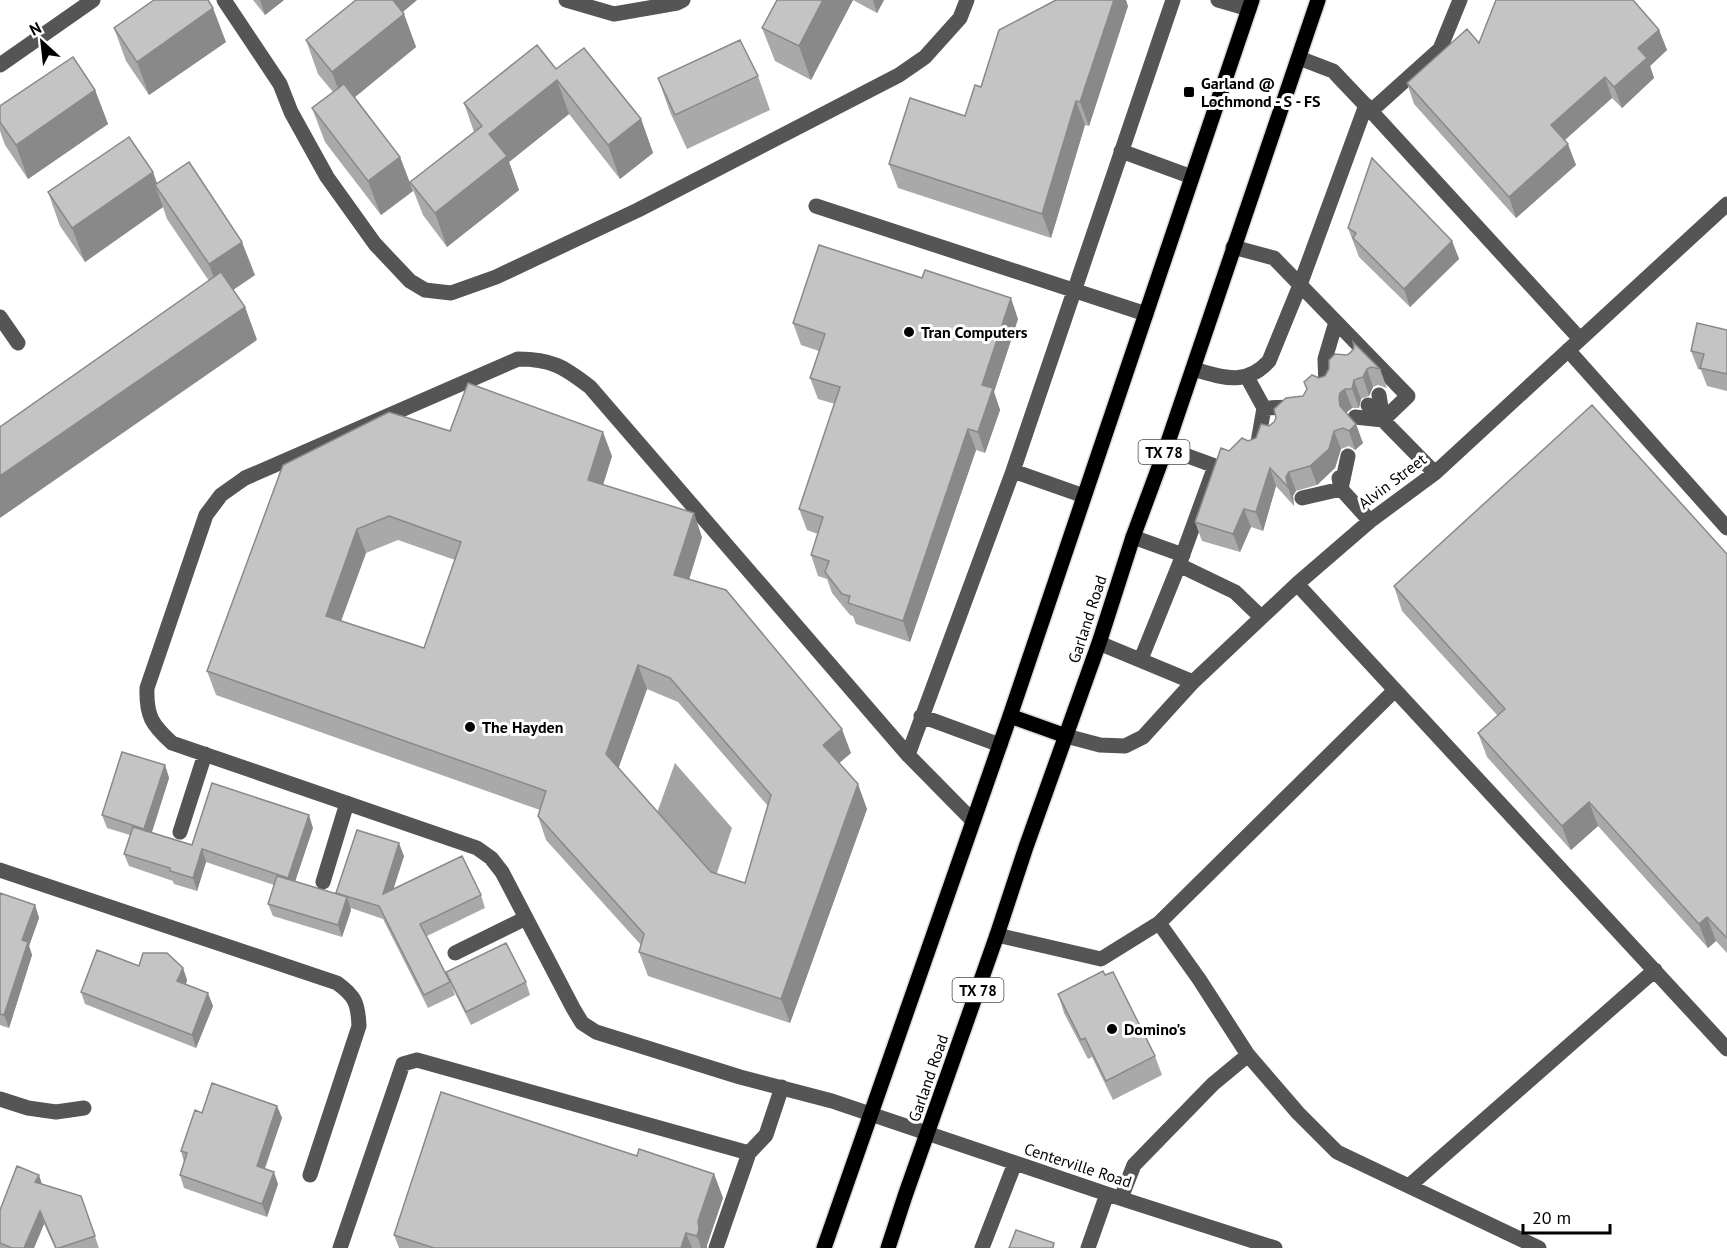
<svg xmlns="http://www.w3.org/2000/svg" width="1727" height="1248" font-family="'PT Sans',sans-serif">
<rect width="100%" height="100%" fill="#fff"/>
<path fill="#a3a3a3" d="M 675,763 L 732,828 L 715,879 L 657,813 Z"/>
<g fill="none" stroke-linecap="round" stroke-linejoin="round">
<defs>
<path id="major" d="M 1010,716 L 1066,736
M 824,1248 L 1010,716 L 1252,0
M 888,1248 L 905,1196 L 997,935 L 1026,847 L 1099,643 L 1133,537 L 1166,448 L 1318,0"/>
</defs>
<use href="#major" stroke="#dbdbdb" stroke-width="18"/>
<path stroke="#555" stroke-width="15" d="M 224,0 L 280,84 L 291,112 L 327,177 L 375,244 L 410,281 L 425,290 L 451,293 L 496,277 L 638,210 L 899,75 L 925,57 L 960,18 L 967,0
M 566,0 L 614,14 L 677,3 L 683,0
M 1218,0 L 1249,9
M 1460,0 L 1440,49 L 1371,111 L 1580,339
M 1299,58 L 1333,71 L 1371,111
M 0,65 L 93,0
M 1121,151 L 1192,177
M 816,206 L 1146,314
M 1233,247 L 1274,258 L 1408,396 L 1383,420 L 1355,417
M 0,317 L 18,343
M 1568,350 L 1727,528
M 1193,369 C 1222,377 1245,387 1269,361 L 1300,285 L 1366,105
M 1247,377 L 1264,408
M 1326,387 L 1325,359 L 1336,322
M 1379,395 L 1383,420
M 1368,405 L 1435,473
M 1258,442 L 1264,408 L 1295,407
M 1166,448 L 1215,466 L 1179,565 L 1235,592 L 1261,617
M 1348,456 L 1341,489 L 1370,521
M 1013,471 L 1084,496
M 1302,498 L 1341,489 L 1339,478
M 1133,537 L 1183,555
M 1297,584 L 1727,1049
M 1099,643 L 1193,682
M 1141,659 L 1179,565
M 1395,690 L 1159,923 L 1199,979 L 1248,1055 L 1298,1113 L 1337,1152 L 1539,1248
M 921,716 L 1000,745
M 1066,736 L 1100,745 L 1125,746 L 1143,737 L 1193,682 L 1297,584 L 1370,521 L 1435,473 L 1727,204
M 908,755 L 1013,471 L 1173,0
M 973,821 L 908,755 L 590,387 C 564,367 552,359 518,359 L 245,478 L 221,495 L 206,515 L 147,688 C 146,716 152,725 172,743 L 477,848 L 491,858 L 502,872 L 573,1008 L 582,1023 L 596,1032 L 740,1077 L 832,1101 L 1107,1194 L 1275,1248
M 180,832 L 205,754
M 0,870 L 337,983 C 355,996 358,1003 359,1026 L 310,1175
M 323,882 L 347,803
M 997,935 L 1101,959 L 1159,923
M 455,953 L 526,918
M 0,1099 L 28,1108 L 56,1112 L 84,1108
M 1409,1186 L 1655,970
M 1121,1198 L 1134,1165 L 1213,1084 L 1248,1055
M 340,1248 L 403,1064 L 417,1060 L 749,1153
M 716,1248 L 749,1153 L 766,1135 L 782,1087
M 982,1248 L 1015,1163
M 1088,1248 L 1107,1194"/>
<use href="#major" stroke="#000" stroke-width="15"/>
</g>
<path fill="#a9a9a9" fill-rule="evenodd" d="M 253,0 L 284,0 L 265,15 Z
M 417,0 L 403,12 L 416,47 L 355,97 L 400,157 L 413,191 L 381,215 L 325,142 L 312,108 L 333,92 L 318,74 L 306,40 Z
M 777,0 L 853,0 L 811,80 L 775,61 L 762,28 Z
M 853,0 L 884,0 L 877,13 Z
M 1128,6 L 1089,126 L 1085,125 L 1051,238 L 898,188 L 889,164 L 965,116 L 981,87 Z
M 114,28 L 226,42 L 149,95 L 126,61 Z
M 1659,30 L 1667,50 L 1650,66 L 1654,78 L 1622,108 L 1612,98 L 1565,140 L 1576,165 L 1516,218 L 1414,104 L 1407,83 L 1479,43 Z
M 556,69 L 641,119 L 653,153 L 620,179 L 569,114 L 509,162 L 519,190 L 447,247 L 423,215 L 410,182 L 474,132 L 464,103 Z
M 758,76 L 770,110 L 687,149 L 670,112 L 658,78 Z
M 95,90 L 108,124 L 28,179 L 5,145 L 0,131 L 0,106 Z
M 157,183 L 255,275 L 233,290 L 245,307 L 257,340 L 209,281 L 167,219 L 163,207 L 85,262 L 60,226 L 48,192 Z
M 1348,228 L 1452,241 L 1459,259 L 1410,307 L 1359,257 Z
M 1018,319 L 994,392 L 1000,410 L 985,453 L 976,450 L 910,642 L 856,624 L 853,616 L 850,615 L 832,593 L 827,579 L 818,576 L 811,555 L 818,534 L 807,530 L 799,509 L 835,404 L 818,399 L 810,378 L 819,351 L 801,345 L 793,323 Z
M 1727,330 L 1727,391 L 1707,386 L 1701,370 L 1698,369 L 1691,351 Z
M 1335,354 L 1380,369 L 1387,388 L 1378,385 L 1373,387 L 1369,396 L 1361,399 L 1359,408 L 1352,408 L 1347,412 L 1346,413 L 1363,443 L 1355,450 L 1349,446 L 1341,449 L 1335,468 L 1317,485 L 1296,491 L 1293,496 L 1294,506 L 1276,486 L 1263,531 L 1251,527 L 1240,552 L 1202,541 L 1195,522 L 1229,451 L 1248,441 L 1256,438 L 1269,426 L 1274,422 L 1303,396 L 1319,378 L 1325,376 Z
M 450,431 L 612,456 L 603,485 L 702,537 L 689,580 L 851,753 L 839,763 L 867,809 L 790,1023 L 648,976 L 639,952 L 641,945 L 546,840 L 538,816 L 540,810 L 216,695 L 207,671 ZM 398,540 L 455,560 L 424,648 L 341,621 L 366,553 ZM 647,689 L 678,702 L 768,806 L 745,883 L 711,872 L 618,768 Z
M 1727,554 L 1727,953 L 1716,941 L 1708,948 L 1598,826 L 1571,850 L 1487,757 L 1478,733 L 1498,716 L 1402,611 L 1394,586 Z
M 165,765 L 169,778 L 152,832 L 192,845 L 313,828 L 295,881 L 337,894 L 336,893 L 404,856 L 393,889 L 481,895 L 485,908 L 427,936 L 450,982 L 455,995 L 428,1008 L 383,919 L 351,908 L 351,910 L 342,937 L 273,916 L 268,904 L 274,885 L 206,862 L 197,891 L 174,884 L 173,881 L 129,866 L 124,854 L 130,835 L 107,828 L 102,815 Z
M 0,893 L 35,905 L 39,918 L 29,946 L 32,955 L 9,1028 L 0,1025 Z
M 139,966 L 183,968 L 187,980 L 186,985 L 213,1006 L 196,1048 L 85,1004 L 81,992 Z
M 446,972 L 526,982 L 530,995 L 471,1025 L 451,985 Z
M 1058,994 L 1155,1056 L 1162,1075 L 1113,1100 L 1092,1057 L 1088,1059 L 1064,1013 Z
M 277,1106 L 282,1118 L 265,1169 L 278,1184 L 267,1217 L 184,1188 L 180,1175 L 184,1162 L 181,1151 L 202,1113 Z
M 637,1156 L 714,1174 L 723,1198 L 707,1245 L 707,1248 L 399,1248 L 394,1235 Z
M 42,1184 L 81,1196 L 99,1248 L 55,1248 L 44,1224 L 34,1248 L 0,1248 L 0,1210 Z"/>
<path fill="#898989" d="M 260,0 L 284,0 L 265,15 Z
M 387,0 L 417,0 L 394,19 Z
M 823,0 L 853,0 L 811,80 L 799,46 Z
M 873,0 L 884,0 L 877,13 Z
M 1114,0 L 1126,0 L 1128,6 L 1089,126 L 1080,102 Z
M 213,8 L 226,42 L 149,95 L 137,62 Z
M 404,14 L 416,47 L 344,106 L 332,72 Z
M 1659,30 L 1667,50 L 1650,66 L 1654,78 L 1622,108 L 1614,87 L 1638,48 Z
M 1605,77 L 1612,98 L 1559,145 L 1551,125 Z
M 557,80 L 569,114 L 509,162 L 519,190 L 447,247 L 435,213 L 489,134 Z
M 95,90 L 108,124 L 28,179 L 16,145 Z
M 1076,101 L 1085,125 L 1051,238 L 1042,214 Z
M 641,119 L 653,153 L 620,179 L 608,145 Z
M 1568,144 L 1576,165 L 1516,218 L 1509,197 Z
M 400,157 L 413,191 L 381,215 L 368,181 Z
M 153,172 L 161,194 L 155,185 L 163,207 L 85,262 L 72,228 Z
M 1452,241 L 1459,259 L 1410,307 L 1404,289 Z
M 242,242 L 255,275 L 221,298 L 209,264 Z
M 1011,298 L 1018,319 L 994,392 L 1000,410 L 985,453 L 978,432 L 982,385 Z
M 245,307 L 257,340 L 0,518 L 0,476 Z
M 1367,369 L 1373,387 L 1369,396 L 1363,377 Z
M 1354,380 L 1361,399 L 1359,408 L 1352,389 Z
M 1345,389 L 1352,408 L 1347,412 L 1345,417 L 1340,406 L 1339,398 L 1340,393 Z
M 1356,424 L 1363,443 L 1355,450 L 1349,431 Z
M 968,429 L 976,450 L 910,642 L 903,621 Z
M 1334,431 L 1341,449 L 1335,468 L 1317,485 L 1310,466 Z
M 603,432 L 612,456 L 597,504 L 588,480 Z
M 1270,468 L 1276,486 L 1263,531 L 1256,512 Z
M 1289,472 L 1296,491 L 1293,496 L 1294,506 L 1288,487 L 1286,477 Z
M 1244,509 L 1251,527 L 1240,552 L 1233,534 Z
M 694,513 L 702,537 L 683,599 L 674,575 Z
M 357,529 L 366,553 L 334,640 L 326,616 Z
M 638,665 L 647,689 L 615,778 L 606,754 Z
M 842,729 L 851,753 L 832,769 L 823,745 Z
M 165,765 L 169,778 L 149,841 L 144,829 Z
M 858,784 L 867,809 L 790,1023 L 781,999 Z
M 1589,802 L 1598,826 L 1571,850 L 1562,826 Z
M 309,815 L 313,828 L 292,891 L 288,878 Z
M 399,843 L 404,856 L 388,906 L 383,894 Z
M 202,849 L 206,862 L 197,891 L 193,878 Z
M 347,897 L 351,910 L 342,937 L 338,925 Z
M 35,905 L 39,918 L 29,946 L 32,955 L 9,1028 L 4,1015 L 22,940 Z
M 1707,917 L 1716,941 L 1708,948 L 1699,924 Z
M 183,968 L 187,980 L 182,994 L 177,981 Z
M 208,993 L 213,1006 L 196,1048 L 192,1035 Z
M 277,1106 L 282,1118 L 261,1178 L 257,1166 Z
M 274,1172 L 278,1184 L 267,1217 L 262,1204 Z
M 714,1174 L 723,1198 L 707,1245 L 707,1248 L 701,1248 L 697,1236 L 698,1221 Z
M 39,1175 L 43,1187 L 35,1182 Z
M 40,1211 L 44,1224 L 34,1248 L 24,1248 Z
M 686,1233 L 692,1248 L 681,1248 Z"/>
<path fill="#c4c4c4" stroke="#898989" stroke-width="1.5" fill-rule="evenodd" d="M 154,0 L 208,0 L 213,8 L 137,62 L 114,28 Z
M 356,0 L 393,0 L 404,14 L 332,72 L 306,40 Z
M 777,0 L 823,0 L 799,46 L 762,28 Z
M 1056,0 L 1114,0 L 1080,102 L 1076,101 L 1042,214 L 889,164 L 910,98 L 965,116 L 975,85 L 981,87 L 999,30 Z
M 1496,0 L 1633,0 L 1659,30 L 1638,48 L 1647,58 L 1614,87 L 1605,77 L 1551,125 L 1568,144 L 1509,197 L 1407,83 L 1467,29 L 1479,43 Z
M 740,40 L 758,76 L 675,115 L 658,78 Z
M 537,45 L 556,69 L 584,48 L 641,119 L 608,145 L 557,80 L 489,134 L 507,156 L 435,213 L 410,182 L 482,126 L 464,103 Z
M 73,57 L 95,90 L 16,145 L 0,122 L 0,106 Z
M 344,84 L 400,157 L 368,181 L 312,108 Z
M 129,137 L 153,172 L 72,228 L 48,192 Z
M 1372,158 L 1452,241 L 1404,289 L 1353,238 L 1356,233 L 1348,228 Z
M 189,162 L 242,242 L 209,264 L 155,185 Z
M 819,245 L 922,278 L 925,270 L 1011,298 L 982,385 L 993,388 L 978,432 L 968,429 L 903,621 L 848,603 L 850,596 L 842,594 L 825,572 L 829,561 L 811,555 L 823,517 L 799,509 L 840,387 L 810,378 L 825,334 L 793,323 Z
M 221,272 L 245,307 L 0,476 L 0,427 Z
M 1697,323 L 1727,330 L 1727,374 L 1700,368 L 1704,354 L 1691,351 Z
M 1353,342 L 1380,369 L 1371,367 L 1367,369 L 1363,377 L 1354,380 L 1352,389 L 1345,389 L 1340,393 L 1339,398 L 1340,406 L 1356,424 L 1349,431 L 1343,428 L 1334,431 L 1329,449 L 1310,466 L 1289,472 L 1286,477 L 1288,487 L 1270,468 L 1256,512 L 1244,509 L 1233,534 L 1195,522 L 1221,448 L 1229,451 L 1242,438 L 1248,441 L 1256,438 L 1261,424 L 1269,426 L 1274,422 L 1276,418 L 1274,409 L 1286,398 L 1303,396 L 1307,389 L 1304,382 L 1312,375 L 1319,378 L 1325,376 L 1329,369 L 1329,360 L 1335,354 L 1347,355 L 1351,352 L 1354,348 Z
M 468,383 L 603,432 L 588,480 L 694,513 L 674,575 L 726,590 L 842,729 L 823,745 L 858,784 L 781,999 L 639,952 L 644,934 L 538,816 L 546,791 L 207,671 L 283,465 L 389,412 L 450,431 ZM 389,516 L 461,542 L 424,648 L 326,616 L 357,529 ZM 638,665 L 670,678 L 771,795 L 745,883 L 711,872 L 606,754 Z
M 1592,405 L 1727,554 L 1727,938 L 1707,917 L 1699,924 L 1589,802 L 1562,826 L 1478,733 L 1505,709 L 1394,586 Z
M 122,752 L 165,765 L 144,829 L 102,815 Z
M 212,783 L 309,815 L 288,878 L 202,849 L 193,878 L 170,871 L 170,868 L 124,854 L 133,827 L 192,845 Z
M 357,830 L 399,843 L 383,894 L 462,856 L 481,895 L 420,924 L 450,982 L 424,995 L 379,906 L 336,893 Z
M 277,876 L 347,897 L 338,925 L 268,904 Z
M 0,893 L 35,905 L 22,940 L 28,942 L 4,1015 L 0,1014 Z
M 506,943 L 526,982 L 466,1012 L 446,972 Z
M 97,950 L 139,966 L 143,953 L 167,953 L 183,968 L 177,981 L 208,993 L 192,1035 L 81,992 Z
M 1103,971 L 1105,975 L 1113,972 L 1155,1056 L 1106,1081 L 1085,1038 L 1081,1040 L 1058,994 Z
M 212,1083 L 277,1106 L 257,1166 L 274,1172 L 262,1204 L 180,1175 L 187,1153 L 181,1151 L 195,1110 L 202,1113 Z
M 441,1092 L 637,1156 L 639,1149 L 714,1174 L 698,1221 L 699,1229 L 697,1236 L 686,1233 L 681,1248 L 434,1248 L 394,1235 Z
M 17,1166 L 39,1175 L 35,1182 L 81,1196 L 95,1236 L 59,1248 L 56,1248 L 40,1211 L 24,1248 L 12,1248 L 0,1243 L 0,1210 Z
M 1016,1230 L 1054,1243 L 1053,1248 L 1009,1248 Z"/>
<g fill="#000" stroke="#fff" stroke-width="2">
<rect x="1183" y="86" width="12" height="12" rx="3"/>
<circle cx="909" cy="332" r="6"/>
<circle cx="470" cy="727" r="6"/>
<circle cx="1112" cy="1029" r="6"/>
</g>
<g text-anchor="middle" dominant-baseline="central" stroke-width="6" stroke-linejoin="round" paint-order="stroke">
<g fill="#fff" stroke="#4c4c4c" stroke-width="1.5">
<rect x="1138.5" y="440" width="51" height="24" rx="4.5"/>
<rect x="952.5" y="978" width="51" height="24" rx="4.5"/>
</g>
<g font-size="15" font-weight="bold" fill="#000">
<text x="1164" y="452">TX 78</text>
<text x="978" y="990">TX 78</text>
</g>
<g font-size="16" font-weight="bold" fill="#000" stroke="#fff" text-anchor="start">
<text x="1201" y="83">Garland @<tspan x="1201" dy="18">Lochmond - S - FS</tspan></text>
<text x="921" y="332">Tran Computers</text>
<text x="482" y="727">The Hayden</text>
<text x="1124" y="1029">Domino's</text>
</g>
<g font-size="16" fill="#000" stroke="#fff">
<text transform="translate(1392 481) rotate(-37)">Alvin Street</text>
<text transform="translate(1087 619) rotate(-72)">Garland Road</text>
<text transform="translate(928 1078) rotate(-71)">Garland Road</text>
<text transform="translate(1078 1165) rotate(18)">Centerville Road</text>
</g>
</g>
<g transform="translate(42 42) rotate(333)" stroke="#ffffff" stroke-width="4.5" paint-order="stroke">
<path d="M0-4.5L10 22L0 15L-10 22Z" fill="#000000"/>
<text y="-9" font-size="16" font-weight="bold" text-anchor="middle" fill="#000000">N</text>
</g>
<path d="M1523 1224v9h87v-9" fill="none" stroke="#000000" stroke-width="3"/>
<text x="1532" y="1224" font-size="18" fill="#000000" stroke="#ffffff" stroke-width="4.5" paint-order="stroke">20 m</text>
</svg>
